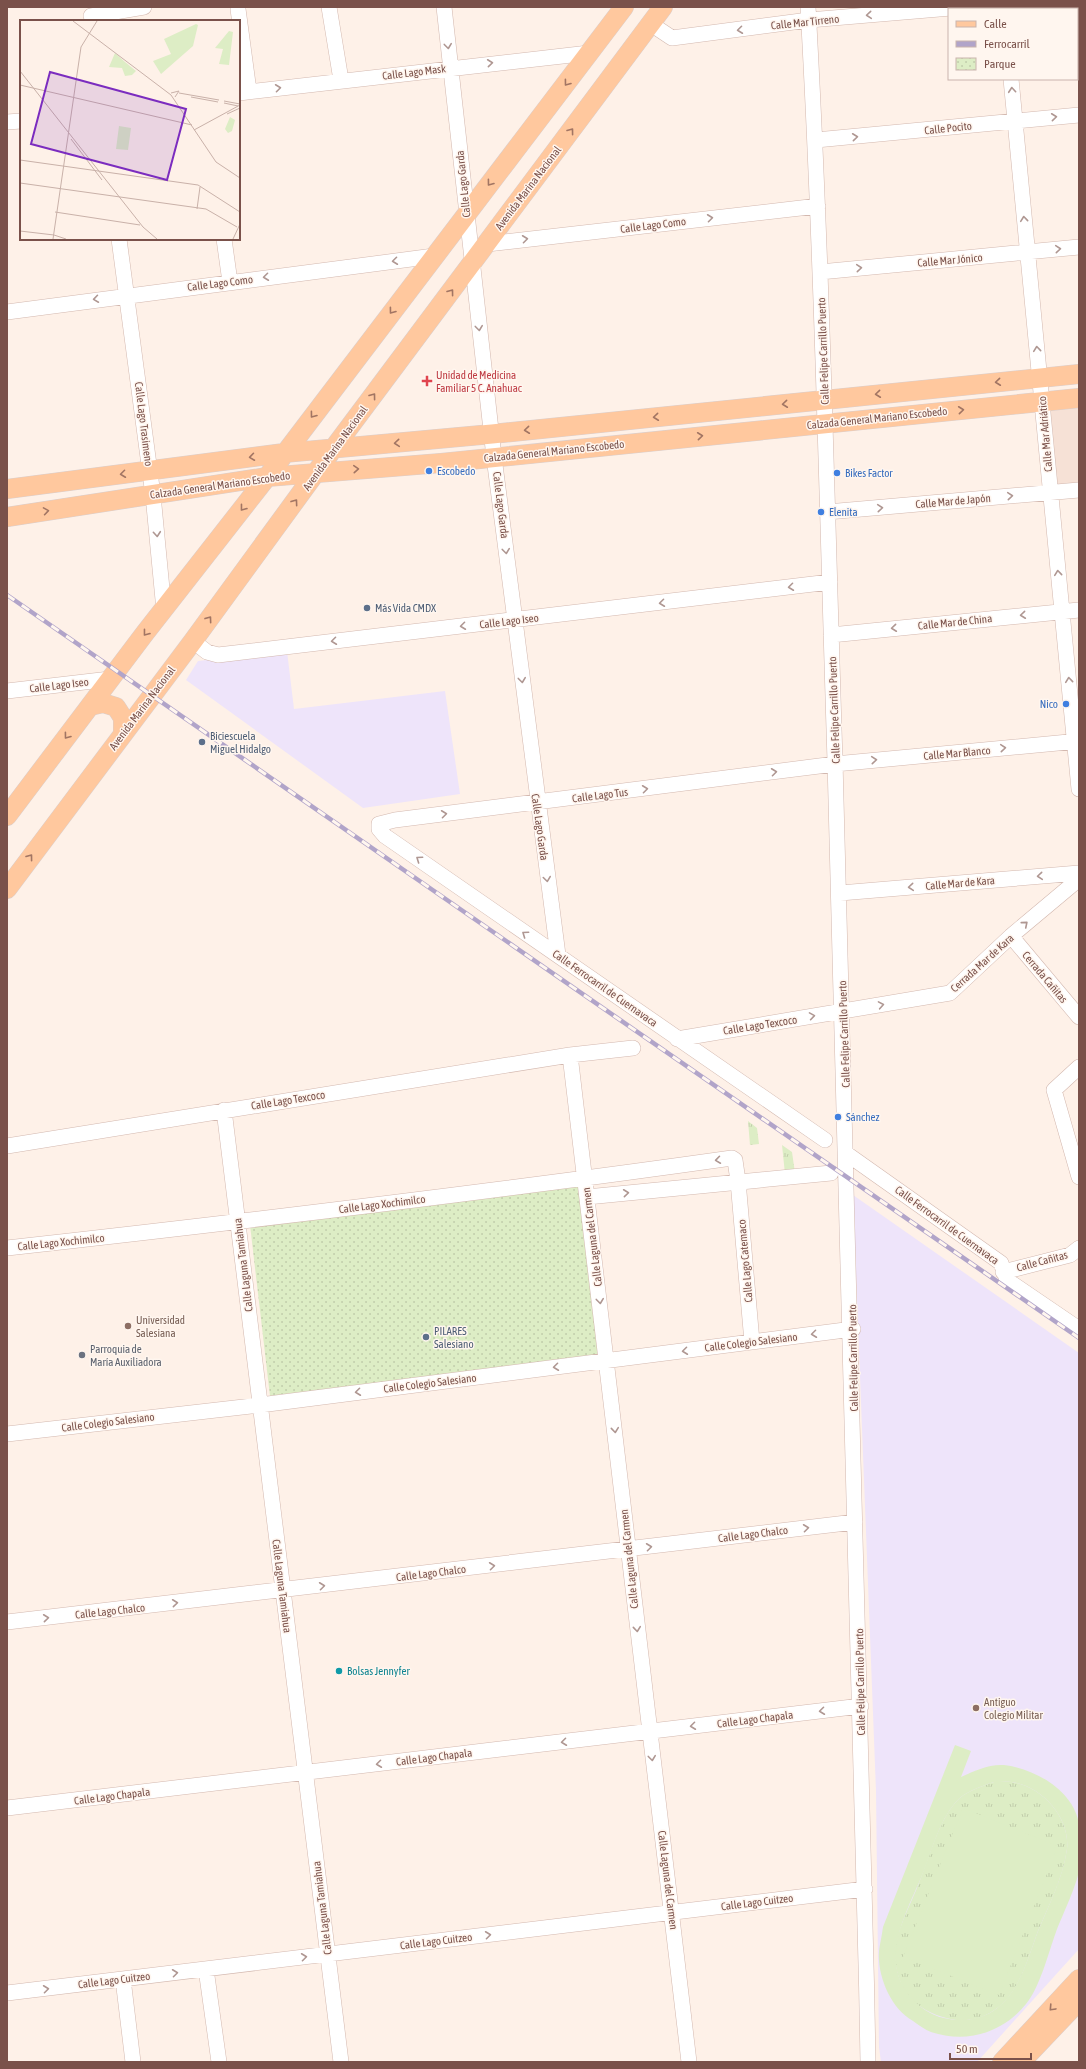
<svg xmlns="http://www.w3.org/2000/svg" width="1086" height="2069" font-family="'Asap Condensed',sans-serif">
<defs>
<pattern id="grass-tufts" width="24" height="20" patternUnits="userSpaceOnUse"><rect width="24" height="20" fill="#ddedc5"/><path d="M3 7l-1-3M5 7V3M7 7l1-3M15 17l-1-3M17 17v-4M19 17l1-3" fill="none" stroke="#c1cdab"/></pattern>
<pattern id="park-dots" width="8" height="8" patternUnits="userSpaceOnUse"><rect width="8" height="8" fill="#ddedc5"/><path d="M2 2h.1M6 6h.1" fill="none" stroke="#c1cdab" stroke-width="1.8" stroke-linecap="round"/></pattern>
</defs>
<rect width="100%" height="100%" fill="#fef1e8"/>
<path fill="#f6e1d6" d="M 1079,401 L 1079,487 L 1055,489 L 1046,405 Z"/>
<path fill="#eee4fa" d="M 287,651 L 294,709 L 445,691 L 460,794 L 363,808 L 186,680 L 198,661 Z
M 853,1195 L 1079,1353 L 1079,1949 L 977,2062 L 881,2062 L 879,2047 L 876,1791 Z"/>
<path fill="url(#grass-tufts)" d="M 748,1121 L 757,1128 L 759,1144 L 750,1145 Z
M 782,1145 L 792,1152 L 795,1173 L 785,1174 Z
M 994,1782 C 1001,1782 1010,1781 1017,1783 C 1045,1790 1070,1819 1067,1849 C 1063,1878 1049,1905 1038,1931 C 1028,1958 1019,1995 993,2011 C 970,2026 943,2021 921,2007 C 903,1997 894,1971 895,1951 C 897,1930 909,1907 917,1888 C 928,1862 937,1824 955,1803 C 965,1791 980,1787 994,1782 Z"/>
<path fill="url(#park-dots)" d="M 580,1186 L 601,1356 L 270,1396 L 250,1225 Z"/>
<path fill="#ddedc5" fill-rule="evenodd" d="M 955,1745 L 971,1751 L 961,1777 C 974,1771 989,1764 1004,1765 C 1034,1768 1075,1791 1079,1825 C 1080,1838 1081,1856 1079,1870 C 1077,1885 1062,1916 1056,1932 C 1048,1954 1040,1987 1026,2004 C 1003,2033 966,2044 931,2032 C 925,2030 919,2025 913,2021 C 891,2009 877,1976 879,1951 C 880,1943 882,1935 883,1927 ZM 994,1782 C 1001,1782 1010,1781 1017,1783 C 1045,1790 1070,1819 1067,1849 C 1063,1877 1049,1905 1038,1931 C 1028,1958 1019,1994 993,2011 C 979,2020 960,2022 944,2018 C 930,2015 919,2007 910,1996 C 878,1959 908,1910 923,1873 C 932,1850 939,1822 955,1803 C 965,1791 980,1787 994,1782 Z
M 963,1808 L 1058,1846 L 999,1995 L 903,1957 Z"/>
<g fill="none" stroke-linecap="round" stroke-linejoin="round">
<defs>
<path id="minor" d="M 329,7 L 341,80
M 444,7 L 494,457 L 558,955
M 808,7 C 822,258 827,509 835,761 C 849,1194 860,1628 868,2062
M 1005,7 L 1005,9
M 238,9 L 249,91
M 91,16 L 144,7
M 651,24 L 672,38 L 809,20 L 963,7
M 1011,79 L 1079,789
M 239,93 L 589,53
M 7,122 L 21,121
M 816,140 L 1079,115
M 119,239 L 153,495 L 164,610
M 224,239 L 230,282
M 487,244 L 818,206
M 820,272 L 1079,247
M 7,312 L 434,256
M 827,512 L 1079,490
M 831,635 L 1079,610
M 193,641 L 207,652 L 218,655 L 830,582
M 7,691 L 110,679
M 840,893 L 1079,873
M 1011,936 L 1079,1017
M 677,1039 L 950,993 L 1011,936 L 1079,879
M 570,1055 L 689,2062
M 1079,1067 L 1054,1090 L 1079,1177
M 224,1110 L 341,2062
M 825,1140 L 385,836 L 379,829 L 379,824 L 395,820 L 835,764 L 1079,741
M 7,1146 L 570,1055 L 633,1048
M 847,1154 L 1001,1263 L 1007,1280 L 1079,1329
M 587,1197 L 831,1173
M 7,1248 C 249,1221 491,1192 732,1158 L 735,1160 L 738,1181 L 752,1342
M 1003,1272 L 1070,1255 L 1079,1248
M 7,1434 L 260,1405 L 853,1329
M 7,1622 L 855,1522
M 7,1808 L 861,1706
M 206,1969 L 219,2062
M 123,1979 L 133,2062
M 7,1993 L 865,1889"/>
<path id="major" d="M 7,489 L 284,453 L 492,434 L 1079,374
M 7,517 L 267,477 L 441,463 L 1079,398
M 90,706 L 103,703 L 116,707 L 123,718 L 123,732
M 7,816 L 145,633 L 267,477 L 624,7
M 7,889 L 193,641 L 333,449 L 663,7
M 1002,2062 L 1079,1979
M 1021,2062 L 1079,2001"/>
</defs>
<use href="#minor" stroke="#d3b8af" stroke-width="16"/>
<use href="#major" stroke="#dacecc" stroke-width="20"/>
<use href="#minor" stroke="#fff" stroke-width="15"/>
<use href="#major" stroke="#ffc89e" stroke-width="19"/>
<defs>
<path id="rail" d="M 7,595 L 1079,1338"/>
</defs>
<use href="#rail" stroke="#b1a4c9" stroke-width="4.5"/>
<use href="#rail" stroke="#fff6ef" stroke-width="3" stroke-dasharray="9" stroke-linecap="butt"/>
</g>
<defs><path id="oneway-chevron" d="M-2-3.5L2.5 0L-2 3.5" fill="none" stroke-width="1.6" stroke-linecap="round" stroke-linejoin="round"/></defs>
<g stroke="#af9792">
<use href="#oneway-chevron" transform="translate(869 15) rotate(175)"/>
<use href="#oneway-chevron" transform="translate(740 30) rotate(173)"/>
<use href="#oneway-chevron" transform="translate(448 46) rotate(83)"/>
<use href="#oneway-chevron" transform="translate(490 63) rotate(-6)"/>
<use href="#oneway-chevron" transform="translate(278 88) rotate(-7)"/>
<use href="#oneway-chevron" transform="translate(1012 90) rotate(-95)"/>
<use href="#oneway-chevron" transform="translate(1054 117) rotate(-6)"/>
<use href="#oneway-chevron" transform="translate(855 137) rotate(-6)"/>
<use href="#oneway-chevron" transform="translate(710 218) rotate(-7)"/>
<use href="#oneway-chevron" transform="translate(1024 219) rotate(-96)"/>
<use href="#oneway-chevron" transform="translate(525 239) rotate(-7)"/>
<use href="#oneway-chevron" transform="translate(1058 249) rotate(-5)"/>
<use href="#oneway-chevron" transform="translate(395 261) rotate(173)"/>
<use href="#oneway-chevron" transform="translate(859 268) rotate(-5)"/>
<use href="#oneway-chevron" transform="translate(266 277) rotate(173)"/>
<use href="#oneway-chevron" transform="translate(96 299) rotate(172)"/>
<use href="#oneway-chevron" transform="translate(479 328) rotate(83)"/>
<use href="#oneway-chevron" transform="translate(1037 349) rotate(-96)"/>
<use href="#oneway-chevron" transform="translate(1010 496) rotate(-5)"/>
<use href="#oneway-chevron" transform="translate(880 508) rotate(-5)"/>
<use href="#oneway-chevron" transform="translate(157 534) rotate(85)"/>
<use href="#oneway-chevron" transform="translate(506 551) rotate(83)"/>
<use href="#oneway-chevron" transform="translate(1058 573) rotate(-96)"/>
<use href="#oneway-chevron" transform="translate(791 587) rotate(173)"/>
<use href="#oneway-chevron" transform="translate(662 603) rotate(173)"/>
<use href="#oneway-chevron" transform="translate(1023 615) rotate(174)"/>
<use href="#oneway-chevron" transform="translate(463 626) rotate(173)"/>
<use href="#oneway-chevron" transform="translate(894 628) rotate(174)"/>
<use href="#oneway-chevron" transform="translate(334 641) rotate(173)"/>
<use href="#oneway-chevron" transform="translate(522 680) rotate(83)"/>
<use href="#oneway-chevron" transform="translate(1069 680) rotate(-96)"/>
<use href="#oneway-chevron" transform="translate(1003 748) rotate(-5)"/>
<use href="#oneway-chevron" transform="translate(874 760) rotate(-5)"/>
<use href="#oneway-chevron" transform="translate(774 772) rotate(-7)"/>
<use href="#oneway-chevron" transform="translate(645 789) rotate(-7)"/>
<use href="#oneway-chevron" transform="translate(444 814) rotate(-7)"/>
<use href="#oneway-chevron" transform="translate(419 859) rotate(-145)"/>
<use href="#oneway-chevron" transform="translate(1040 876) rotate(175)"/>
<use href="#oneway-chevron" transform="translate(547 879) rotate(82)"/>
<use href="#oneway-chevron" transform="translate(911 887) rotate(175)"/>
<use href="#oneway-chevron" transform="translate(1025 924) rotate(-40)"/>
<use href="#oneway-chevron" transform="translate(525 934) rotate(-145)"/>
<use href="#oneway-chevron" transform="translate(881 1005) rotate(-10)"/>
<use href="#oneway-chevron" transform="translate(812 1016) rotate(-9)"/>
<use href="#oneway-chevron" transform="translate(718 1160) rotate(172)"/>
<use href="#oneway-chevron" transform="translate(626 1193) rotate(-6)"/>
<use href="#oneway-chevron" transform="translate(600 1301) rotate(83)"/>
<use href="#oneway-chevron" transform="translate(814 1334) rotate(173)"/>
<use href="#oneway-chevron" transform="translate(685 1351) rotate(173)"/>
<use href="#oneway-chevron" transform="translate(556 1367) rotate(173)"/>
<use href="#oneway-chevron" transform="translate(358 1392) rotate(173)"/>
<use href="#oneway-chevron" transform="translate(615 1430) rotate(84)"/>
<use href="#oneway-chevron" transform="translate(806 1528) rotate(-7)"/>
<use href="#oneway-chevron" transform="translate(649 1547) rotate(-7)"/>
<use href="#oneway-chevron" transform="translate(492 1566) rotate(-7)"/>
<use href="#oneway-chevron" transform="translate(322 1586) rotate(-7)"/>
<use href="#oneway-chevron" transform="translate(175 1603) rotate(-6)"/>
<use href="#oneway-chevron" transform="translate(46 1618) rotate(-6)"/>
<use href="#oneway-chevron" transform="translate(637 1629) rotate(84)"/>
<use href="#oneway-chevron" transform="translate(822 1711) rotate(173)"/>
<use href="#oneway-chevron" transform="translate(693 1726) rotate(173)"/>
<use href="#oneway-chevron" transform="translate(564 1742) rotate(173)"/>
<use href="#oneway-chevron" transform="translate(652 1758) rotate(83)"/>
<use href="#oneway-chevron" transform="translate(379 1764) rotate(173)"/>
<use href="#oneway-chevron" transform="translate(488 1935) rotate(-7)"/>
<use href="#oneway-chevron" transform="translate(304 1957) rotate(-7)"/>
<use href="#oneway-chevron" transform="translate(175 1973) rotate(-7)"/>
<use href="#oneway-chevron" transform="translate(46 1989) rotate(-7)"/>
</g>
<g stroke="#a27563">
<use href="#oneway-chevron" transform="translate(567 83) rotate(127)"/>
<use href="#oneway-chevron" transform="translate(571 131) rotate(-53)"/>
<use href="#oneway-chevron" transform="translate(490 183) rotate(127)"/>
<use href="#oneway-chevron" transform="translate(451 292) rotate(-53)"/>
<use href="#oneway-chevron" transform="translate(392 311) rotate(127)"/>
<use href="#oneway-chevron" transform="translate(998 382) rotate(174)"/>
<use href="#oneway-chevron" transform="translate(878 394) rotate(174)"/>
<use href="#oneway-chevron" transform="translate(373 396) rotate(-53)"/>
<use href="#oneway-chevron" transform="translate(785 404) rotate(174)"/>
<use href="#oneway-chevron" transform="translate(961 410) rotate(-6)"/>
<use href="#oneway-chevron" transform="translate(313 415) rotate(127)"/>
<use href="#oneway-chevron" transform="translate(656 417) rotate(174)"/>
<use href="#oneway-chevron" transform="translate(527 430) rotate(174)"/>
<use href="#oneway-chevron" transform="translate(700 436) rotate(-6)"/>
<use href="#oneway-chevron" transform="translate(397 443) rotate(175)"/>
<use href="#oneway-chevron" transform="translate(252 457) rotate(172)"/>
<use href="#oneway-chevron" transform="translate(356 469) rotate(-4)"/>
<use href="#oneway-chevron" transform="translate(123 474) rotate(173)"/>
<use href="#oneway-chevron" transform="translate(295 502) rotate(-54)"/>
<use href="#oneway-chevron" transform="translate(243 508) rotate(128)"/>
<use href="#oneway-chevron" transform="translate(46 511) rotate(-9)"/>
<use href="#oneway-chevron" transform="translate(209 619) rotate(-54)"/>
<use href="#oneway-chevron" transform="translate(146 633) rotate(128)"/>
<use href="#oneway-chevron" transform="translate(67 736) rotate(127)"/>
<use href="#oneway-chevron" transform="translate(30 857) rotate(-53)"/>
<use href="#oneway-chevron" transform="translate(1052 2008) rotate(133)"/>
</g>
<path fill="#e0444e" stroke="#fff6ef" stroke-width="1.5" d="M425 375h4v4h4v4h-4v4h-4v-4h-4v-4h4z"/>
<g fill="#3f7fe0" stroke="#fff6ef" stroke-width="1.5">
<circle cx="429" cy="471" r="4"/>
<circle cx="837" cy="473" r="4"/>
<circle cx="821" cy="512" r="4"/>
<circle cx="1066" cy="704" r="4"/>
<circle cx="838" cy="1117" r="4"/>
</g>
<g fill="#5c6f8a" stroke="#fff6ef" stroke-width="1.5">
<circle cx="367" cy="608" r="4"/>
<circle cx="202" cy="742" r="4"/>
<circle cx="426" cy="1337" r="4"/>
</g>
<g fill="#8d6e63" stroke="#fff6ef" stroke-width="1.5">
<circle cx="128" cy="1326" r="4"/>
<circle cx="976" cy="1708" r="4"/>
</g>
<circle fill="#6b7280" stroke="#fff6ef" stroke-width="1.5" cx="82" cy="1355" r="4"/>
<circle fill="#0f9aa8" stroke="#fff6ef" stroke-width="1.5" cx="339" cy="1671" r="4"/>
<g text-anchor="middle" dominant-baseline="central" stroke-width="3" stroke-linejoin="round" paint-order="stroke">
<g font-size="11" fill="#7a514a" stroke="#fff6ef">
<text transform="translate(805 22) rotate(-6)">Calle Mar Tirreno</text>
<text transform="translate(414 72) rotate(-7)">Calle Lago Mask</text>
<text transform="translate(948 128) rotate(-6)">Calle Pocito</text>
<text transform="translate(463 184) rotate(-96)">Calle Lago Garda</text>
<text transform="translate(528 188) rotate(-53)">Avenida Marina Nacional</text>
<text transform="translate(653 225) rotate(-7)">Calle Lago Como</text>
<text transform="translate(950 260) rotate(-5)">Calle Mar Jónico</text>
<text transform="translate(220 283) rotate(-7)">Calle Lago Como</text>
<text transform="translate(823 351) rotate(-92)">Calle Felipe Carrillo Puerto</text>
<text transform="translate(877 418) rotate(-6)">Calzada General Mariano Escobedo</text>
<text transform="translate(144 424) rotate(83)">Calle Lago Trasimeno</text>
<text transform="translate(1045 434) rotate(-95)">Calle Mar Adriático</text>
<text transform="translate(335 448) rotate(-54)">Avenida Marina Nacional</text>
<text transform="translate(554 451) rotate(-6)">Calzada General Mariano Escobedo</text>
<text transform="translate(220 485) rotate(-8)">Calzada General Mariano Escobedo</text>
<text transform="translate(953 501) rotate(-5)">Calle Mar de Japón</text>
<text transform="translate(501 505) rotate(83)">Calle Lago Garda</text>
<text transform="translate(509 621) rotate(-7)">Calle Lago Iseo</text>
<text transform="translate(955 622) rotate(-6)">Calle Mar de China</text>
<text transform="translate(59 685) rotate(-7)">Calle Lago Iseo</text>
<text transform="translate(142 708) rotate(-53)">Avenida Marina Nacional</text>
<text transform="translate(834 710) rotate(-92)">Calle Felipe Carrillo Puerto</text>
<text transform="translate(957 753) rotate(-5)">Calle Mar Blanco</text>
<text transform="translate(600 795) rotate(-7)">Calle Lago Tus</text>
<text transform="translate(540 827) rotate(82)">Calle Lago Garda</text>
<text transform="translate(960 883) rotate(-5)">Calle Mar de Kara</text>
<text transform="translate(982 963) rotate(-42)">Cerrada Mar de Kara</text>
<text transform="translate(1045 977) rotate(50)">Cerrada Cañitas</text>
<text transform="translate(605 988) rotate(35)">Calle Ferrocarril de Cuernavaca</text>
<text transform="translate(760 1025) rotate(-9)">Calle Lago Texcoco</text>
<text transform="translate(844 1034) rotate(-92)">Calle Felipe Carrillo Puerto</text>
<text transform="translate(288 1100) rotate(-9)">Calle Lago Texcoco</text>
<text transform="translate(382 1204) rotate(-7)">Calle Lago Xochimilco</text>
<text transform="translate(947 1225) rotate(36)">Calle Ferrocarril de Cuernavaca</text>
<text transform="translate(592 1237) rotate(-97)">Calle Laguna del Carmen</text>
<text transform="translate(61 1242) rotate(-6)">Calle Lago Xochimilco</text>
<text transform="translate(745 1261) rotate(-95)">Calle Lago Catemaco</text>
<text transform="translate(1042 1261) rotate(-15)">Calle Cañitas</text>
<text transform="translate(243 1265) rotate(-97)">Calle Laguna Tamiahua</text>
<text transform="translate(751 1342) rotate(-7)">Calle Colegio Salesiano</text>
<text transform="translate(853 1358) rotate(-91)">Calle Felipe Carrillo Puerto</text>
<text transform="translate(430 1383) rotate(-7)">Calle Colegio Salesiano</text>
<text transform="translate(108 1422) rotate(-7)">Calle Colegio Salesiano</text>
<text transform="translate(753 1534) rotate(-7)">Calle Lago Chalco</text>
<text transform="translate(629 1559) rotate(-96)">Calle Laguna del Carmen</text>
<text transform="translate(431 1573) rotate(-7)">Calle Lago Chalco</text>
<text transform="translate(282 1586) rotate(83)">Calle Laguna Tamiahua</text>
<text transform="translate(110 1611) rotate(-6)">Calle Lago Chalco</text>
<text transform="translate(860 1682) rotate(-91)">Calle Felipe Carrillo Puerto</text>
<text transform="translate(755 1719) rotate(-7)">Calle Lago Chapala</text>
<text transform="translate(434 1757) rotate(-7)">Calle Lago Chapala</text>
<text transform="translate(112 1796) rotate(-7)">Calle Lago Chapala</text>
<text transform="translate(668 1880) rotate(83)">Calle Laguna del Carmen</text>
<text transform="translate(757 1902) rotate(-7)">Calle Lago Cuitzeo</text>
<text transform="translate(322 1908) rotate(-97)">Calle Laguna Tamiahua</text>
<text transform="translate(436 1941) rotate(-7)">Calle Lago Cuitzeo</text>
<text transform="translate(114 1980) rotate(-7)">Calle Lago Cuitzeo</text>
</g>
<g font-size="11" fill="#be3a42" stroke="#fff6ef" text-anchor="start">
<text x="436" y="375">Unidad de Medicina<tspan x="436" dy="13">Familiar 5 C. Anahuac</tspan></text>
</g>
<g font-size="11" fill="#366cbe" stroke="#fff6ef" text-anchor="start">
<text x="437" y="471">Escobedo</text>
<text x="845" y="473">Bikes Factor</text>
<text x="829" y="512">Elenita</text>
<text x="1058" y="704" text-anchor="end">Nico</text>
<text x="846" y="1117">Sánchez</text>
</g>
<g font-size="11" fill="#4e5e75" stroke="#fff6ef" text-anchor="start">
<text x="375" y="608">Más Vida CMDX</text>
<text x="210" y="736">Biciescuela<tspan x="210" dy="13">Miguel Hidalgo</tspan></text>
<text x="434" y="1331">PILARES<tspan x="434" dy="13">Salesiano</tspan></text>
</g>
<g font-size="11" fill="#785e54" stroke="#fff6ef" text-anchor="start">
<text x="136" y="1320">Universidad<tspan x="136" dy="13">Salesiana</tspan></text>
<text x="984" y="1702">Antiguo<tspan x="984" dy="13">Colegio Militar</tspan></text>
</g>
<g font-size="11" fill="#5b616d" stroke="#fff6ef" text-anchor="start">
<text x="90" y="1349">Parroquia de<tspan x="90" dy="13">María Auxiliadora</tspan></text>
</g>
<g font-size="11" fill="#0d838f" stroke="#fff6ef" text-anchor="start">
<text x="347" y="1671">Bolsas Jennyfer</text>
</g>
</g>
<g transform="translate(20 20)">
<rect width="220" height="220" fill="#fef1e8"/>
<path d="M 210,97 L 215,100 L 212,111 L 208,113 L 205,109 Z" fill="#ddedc5"/>
<path d="M 95,33 L 105,42 L 116,51 L 112,55 L 105,56 L 102,48 L 89,47 ZM 99,106 L 111,108 L 108,130 L 96,129 Z" fill="#ddedc5"/>
<path d="M 176,4 L 178,5 L 173,26 L 141,54 L 133,41 L 151,34 L 144,19 ZM 209,11 L 213,12 L 209,45 L 199,44 L 203,29 L 195,28 Z" fill="#ddedc5"/>
<path fill="none" stroke="#c9b1a9" stroke-width="1" d="M 53,1 L 151,75 L 196,142 L 220,158M 0,51 L 123,207 L 137,219M 0,65 L 172,105M 151,73 L 159,71 L 155,77M 159,73 L 199,80M 171,77 L 198,82M 204,81 L 220,84M 204,83 L 218,86M 207,94 L 220,88M 174,110 L 220,85M 51,119 L 82,160M 0,140 L 178,165 L 220,192M 0,163 L 186,189 L 217,207M 177,189 L 180,167M 35,192 L 120,205M 0,211 L 34,215M 34,215 L 46,219M 33,219 L 61,27 L 77,1M 213,219 L 220,204"/>
<path fill="#7b2cbf" fill-opacity="0.15" stroke="#7b2cbf" stroke-width="2" d="M 30,52 L 166,89 L 147,160 L 11,124 Z"/>
<rect width="220" height="220" fill="none" stroke="#7a514a" stroke-width="2"/>
</g>
<rect width="1086" height="2069" fill="none" stroke="#7a514a" stroke-width="16"/>
<rect x="948" y="8" width="130" height="72" fill="#fff6ef" stroke="#cab4ad"/>
<rect x="956" y="21" width="20" height="6" fill="#ffc89e" stroke="#cab4ad"/>
<text x="984" y="28" font-size="12" fill="#7a514a">Calle</text>
<rect x="956" y="41" width="20" height="6" fill="#b1a4c9" stroke="#cab4ad"/>
<text x="984" y="48" font-size="12" fill="#7a514a">Ferrocarril</text>
<rect x="956" y="58" width="20" height="12" fill="url(#park-dots)" stroke="#cab4ad"/>
<text x="984" y="68" font-size="12" fill="#7a514a">Parque</text>
<path d="M950 2053v6h81v-6" fill="none" stroke="#7a514a" stroke-width="2"/>
<text x="956" y="2053" font-size="12" fill="#7a514a" stroke="#fff6ef" stroke-width="3" paint-order="stroke">50 m</text>
</svg>
